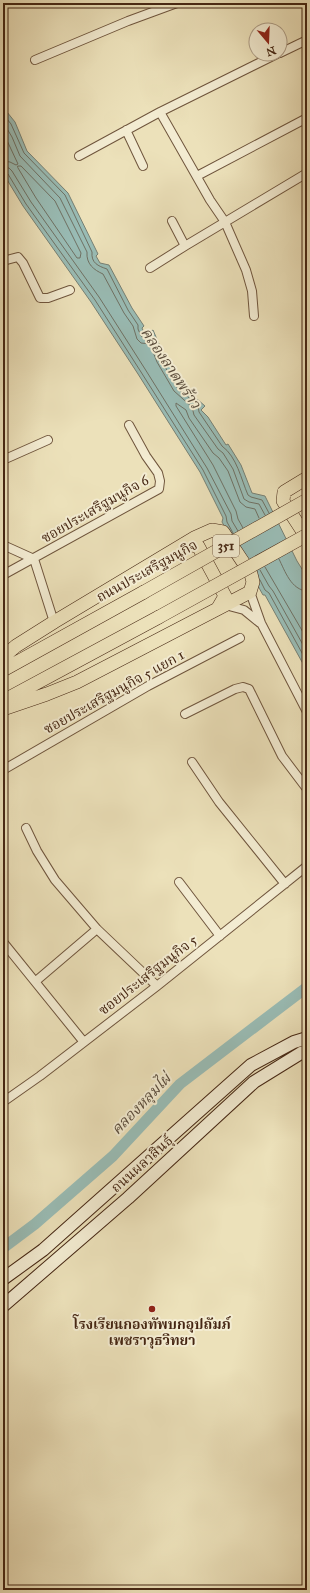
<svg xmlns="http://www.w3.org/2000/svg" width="310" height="1593" font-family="'IM FELL Great Primer','Noto Serif Thai',serif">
<rect width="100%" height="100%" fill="#ece1ba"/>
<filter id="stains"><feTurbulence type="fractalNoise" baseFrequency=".005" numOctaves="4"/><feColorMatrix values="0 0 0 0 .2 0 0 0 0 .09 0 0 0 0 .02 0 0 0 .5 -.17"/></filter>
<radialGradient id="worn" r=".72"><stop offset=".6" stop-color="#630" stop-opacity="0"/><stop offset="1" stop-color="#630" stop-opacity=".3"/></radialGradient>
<path fill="#99bcb5" stroke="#778074" d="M 3,107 L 15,122 L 27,151 L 68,193 L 98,254 L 96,256 L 100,263 L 109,265 L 132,308 L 144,326 L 142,328 L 145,335 L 153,330 L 165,358 L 182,386 L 205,406 L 201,410 L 208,417 L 226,445 L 228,444 L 241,465 L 252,493 L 265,496 L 297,561 L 307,577 L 307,671 L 265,595 L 263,595 L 222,522 L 223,518 L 200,472 L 138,374 L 91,302 L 23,206 L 3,173 Z"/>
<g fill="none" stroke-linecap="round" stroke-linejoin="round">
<path stroke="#6f7164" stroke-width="1" d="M 3,114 L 11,124 L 24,153 L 65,195 L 92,252 C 91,263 98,266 107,269 L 128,310 L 138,325 L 138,329 L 141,336 L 145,339 L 150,337 L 152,338 L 161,360 L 178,389 L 198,405 L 199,412 L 222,446 C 237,457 241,479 248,495 L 251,497 L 262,500 L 269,513
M 3,122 L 12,137 L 20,156 L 60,198 L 87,252 C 86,264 94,270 103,274 L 124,313 L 133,326 L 137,339 L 141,343 L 150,344 L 157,362 L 174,391 L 192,407 L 194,415 L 218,449 L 223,453 L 233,469 L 244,499 L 249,502 L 259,504 L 265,515
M 3,132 L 18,164 L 16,165 L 10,162 L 3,161
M 18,166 L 21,166 L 55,201 L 81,253 L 80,258 L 77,258 L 36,198 L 18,168 Z
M 3,167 L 9,168 L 12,171 L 31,202 L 99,297 L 145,369 L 207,468 L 231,514 L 232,521 L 238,531
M 3,172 L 8,174 L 26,204 L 95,300 L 141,372 L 203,470 L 226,516 L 227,522 L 233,533
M 243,528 L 238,519 L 236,511 L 213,465 L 176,406 L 176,403 L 186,410 L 189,418 L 213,453 L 219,458 L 228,471 L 240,502 L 246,507 L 255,509 L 259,518
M 279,559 C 285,571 291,590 307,591
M 265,567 L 307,639
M 260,570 L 269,586 L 273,591 L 307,652
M 260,580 L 265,590 L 269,593 L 307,662"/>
<path stroke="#99bcb5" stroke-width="11" d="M 3,1248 L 35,1224 L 113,1156 L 180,1084 L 307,987"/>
<defs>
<path id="street" d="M 280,53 L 307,40
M 35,60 L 128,21 L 177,3
M 160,112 L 277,54
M 126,130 L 143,166
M 79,156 L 160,112 L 210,200 L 225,222 L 246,270 L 252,291 L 254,316
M 197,176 L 307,118
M 172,221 L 185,246 L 307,173
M 3,261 L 18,257 L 23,263 L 40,298 L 48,298 L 70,290
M 150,268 L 185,246
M 3,460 L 48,440
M 3,545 L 34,559 L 54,622
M 3,575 L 159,489 L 160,481 L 158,473 L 146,456 L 129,425
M 250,592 L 261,623 L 307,712
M 225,605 L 244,610 L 260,623
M 185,714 L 235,689 L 243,687 L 249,689 L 282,756 L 307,789
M 192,762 L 219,802 L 285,884
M 3,770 L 148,686 L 240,638
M 26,828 L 37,851 L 55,880 L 97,929 L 157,986
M 179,882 L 220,936
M 3,942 L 83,1041
M 36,981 L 97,929
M 3,1102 L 40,1076 L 157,986 L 307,866"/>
<path id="secondary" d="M 3,1279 L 43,1250 L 251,1065 L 294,1042 L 307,1038
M 3,1306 L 128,1198 L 254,1082 L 301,1053 L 307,1051"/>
<path id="primary" d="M 307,478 L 284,492 L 283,501 L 307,538
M 184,544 L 198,546 L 225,596 L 218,608
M 3,657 L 16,646 L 54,622 L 194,538 L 212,530 L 223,532 L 251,574 L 253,582 L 250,592 L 77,682 L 47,694 L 3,709
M 3,670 L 144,592
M 3,701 L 159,617"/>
</defs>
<use href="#street" stroke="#6f553d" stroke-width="10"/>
<use href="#secondary" stroke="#452613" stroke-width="14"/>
<use href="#primary" stroke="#452613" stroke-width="14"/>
<use href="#street" stroke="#f3ecd2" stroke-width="8"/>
<use href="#secondary" stroke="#f3ecd2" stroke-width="12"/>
<use href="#primary" stroke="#ece1ba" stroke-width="13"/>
<defs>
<path id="primary-bridge" d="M 144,592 L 307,500
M 159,617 L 307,535"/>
</defs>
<use href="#primary-bridge" stroke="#452613" stroke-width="14" stroke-linecap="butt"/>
<use href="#primary-bridge" stroke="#ece1ba" stroke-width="13"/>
</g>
<circle fill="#8f2418" stroke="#f3ecd2" stroke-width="1.5" cx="152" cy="1309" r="4"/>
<g text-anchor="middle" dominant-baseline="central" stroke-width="4" stroke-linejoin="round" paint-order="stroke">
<rect fill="#f3ecd2" stroke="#79614c" stroke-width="1" x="213" y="535" width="26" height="22" rx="3"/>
<g font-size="13" font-weight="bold" fill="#452613">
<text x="226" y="546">351</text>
</g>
<g font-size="14" fill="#452613" stroke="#f3ecd2">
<text transform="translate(95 509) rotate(-30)">ซอยประเสริฐมนูกิจ 6</text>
<text transform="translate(147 571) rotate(-29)">ถนนประเสริฐมนูกิจ</text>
<text transform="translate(114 692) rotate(-29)">ซอยประเสริฐมนูกิจ 5 แยก 1</text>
<text transform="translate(148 975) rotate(-38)">ซอยประเสริฐมนูกิจ 5</text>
<text transform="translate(142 1164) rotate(-42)">ถนนผลาสินธุ์</text>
</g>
<g font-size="14" font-weight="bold" fill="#452613" stroke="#f3ecd2">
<text x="152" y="1324">โรงเรียนกองทัพบกอุปถัมภ์<tspan x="152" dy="16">เพชราวุธวิทยา</tspan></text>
</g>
<g font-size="15" font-style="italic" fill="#5a4c3c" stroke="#f3ecd2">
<text transform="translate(171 368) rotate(56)">คลองลาดพร้าว</text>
<text transform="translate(141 1104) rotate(-46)">คลองหลุมไผ่</text>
</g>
</g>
<rect width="310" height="1593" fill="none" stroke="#ece1ba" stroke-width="16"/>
<rect x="4" y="4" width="302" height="1585" fill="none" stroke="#452613" stroke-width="2"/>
<rect x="8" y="8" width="294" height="1577" fill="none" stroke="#452613"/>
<g transform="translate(268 42) rotate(161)"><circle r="19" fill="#f3ecd2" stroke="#ad9d86"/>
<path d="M0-3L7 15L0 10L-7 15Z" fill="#8f2418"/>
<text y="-6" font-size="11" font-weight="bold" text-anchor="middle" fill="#452613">N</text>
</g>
<rect width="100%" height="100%" filter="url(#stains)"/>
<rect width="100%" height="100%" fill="url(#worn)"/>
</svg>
